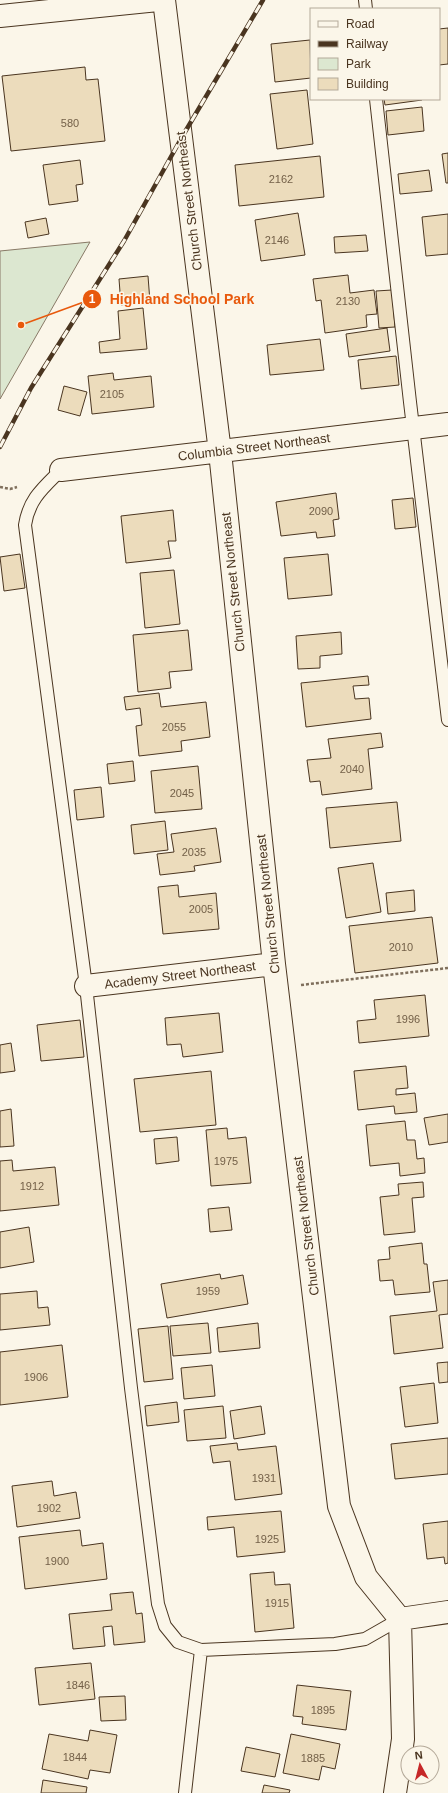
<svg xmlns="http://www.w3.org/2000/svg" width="448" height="1793" font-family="Arial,sans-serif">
<rect width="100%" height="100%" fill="#fbf6e9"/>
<path fill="#dce7d0" stroke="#887966" d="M 90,242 L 0,399 L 0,251 Z"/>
<path fill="#ecdcbc" stroke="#4a3520" d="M 448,28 L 448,64 L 439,65 L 439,29 Z
M 310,40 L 311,78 L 275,82 L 271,44 Z
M 85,67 L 86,80 L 98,79 L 105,141 L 11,151 L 2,76 Z
M 307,90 L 313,144 L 277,149 L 270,94 Z
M 384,99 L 422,99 L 422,100 L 385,105 Z
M 422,107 L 424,131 L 388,135 L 386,111 Z
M 448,153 L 448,183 L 446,183 L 442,154 Z
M 320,156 L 324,197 L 239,206 L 235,165 Z
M 80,160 L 83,184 L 76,185 L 78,201 L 49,205 L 43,165 Z
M 429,170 L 432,191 L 400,194 L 398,174 Z
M 298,213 L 305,255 L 261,261 L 255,220 Z
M 448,214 L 448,254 L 426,256 L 422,217 Z
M 46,218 L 49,234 L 28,238 L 25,222 Z
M 366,235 L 368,251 L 335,253 L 334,237 Z
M 348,275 L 350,293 L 374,290 L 377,314 L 366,315 L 367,327 L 325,333 L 321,300 L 316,301 L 313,279 Z
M 148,276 L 150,302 L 121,305 L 119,279 Z
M 392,290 L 395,327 L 379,328 L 376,291 Z
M 143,308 L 147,349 L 100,353 L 99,342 L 120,339 L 118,311 Z
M 387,328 L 390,351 L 349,357 L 346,334 Z
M 320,339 L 324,370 L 270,375 L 267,345 Z
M 396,356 L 399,385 L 361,389 L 358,360 Z
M 113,373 L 114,380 L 151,376 L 154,407 L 92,414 L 88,376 Z
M 64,386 L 87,392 L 80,416 L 58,410 Z
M 336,493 L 339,519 L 333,520 L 335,536 L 317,538 L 316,532 L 281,536 L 276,502 Z
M 413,498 L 416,527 L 395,529 L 392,500 Z
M 173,510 L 176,541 L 168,541 L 171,558 L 126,563 L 121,516 Z
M 20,554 L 25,588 L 4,591 L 0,557 Z
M 328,554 L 332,595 L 288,599 L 284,558 Z
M 174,570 L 180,624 L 145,628 L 140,573 Z
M 188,630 L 192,670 L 169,672 L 171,688 L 138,692 L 133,635 Z
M 341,632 L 342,654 L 320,656 L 320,668 L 298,669 L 296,636 Z
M 368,676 L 369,685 L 353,686 L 355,699 L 369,698 L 371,719 L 306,727 L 301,683 Z
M 159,693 L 161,707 L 206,702 L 210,737 L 181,741 L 182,751 L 139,756 L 136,726 L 142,725 L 140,708 L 126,710 L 124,697 Z
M 381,733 L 383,747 L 368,749 L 372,789 L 322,795 L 320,781 L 310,782 L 307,760 L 331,758 L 328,739 Z
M 133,761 L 135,781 L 109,784 L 107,764 Z
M 198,766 L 202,809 L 155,813 L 151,771 Z
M 101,787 L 104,817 L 77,820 L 74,790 Z
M 397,802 L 401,841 L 330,848 L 326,808 Z
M 165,821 L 168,850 L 134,854 L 131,825 Z
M 216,828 L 221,862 L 194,866 L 195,871 L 160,875 L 157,854 L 174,852 L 171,834 Z
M 373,863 L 381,912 L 346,918 L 338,868 Z
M 178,885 L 179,897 L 216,893 L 219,929 L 163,934 L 158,887 Z
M 414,890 L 415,911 L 388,914 L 386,893 Z
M 432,917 L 438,963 L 355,973 L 349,926 Z
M 425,995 L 429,1036 L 359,1043 L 357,1021 L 376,1019 L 374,1000 Z
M 219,1013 L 223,1052 L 183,1057 L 181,1044 L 167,1045 L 165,1018 Z
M 80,1020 L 84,1057 L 41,1061 L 37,1025 Z
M 11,1043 L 15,1071 L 0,1073 L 0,1045 Z
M 406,1066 L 408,1088 L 396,1089 L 396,1095 L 415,1093 L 417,1112 L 395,1114 L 394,1106 L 358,1110 L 354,1071 Z
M 211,1071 L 216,1125 L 140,1132 L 134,1079 Z
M 11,1109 L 14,1146 L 0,1147 L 0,1111 Z
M 448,1114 L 448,1142 L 429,1145 L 424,1118 Z
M 405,1121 L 407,1140 L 415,1140 L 417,1159 L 424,1158 L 425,1173 L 400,1176 L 399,1163 L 370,1166 L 366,1125 Z
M 227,1128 L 228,1139 L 246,1137 L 251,1183 L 211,1186 L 206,1130 Z
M 177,1137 L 179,1161 L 156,1164 L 154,1139 Z
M 12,1160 L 13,1171 L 55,1167 L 59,1205 L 0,1211 L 0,1161 Z
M 423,1182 L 424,1197 L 412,1198 L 415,1232 L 384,1235 L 380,1197 L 399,1195 L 398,1184 Z
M 229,1207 L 232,1230 L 210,1232 L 208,1209 Z
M 29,1227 L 34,1262 L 0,1268 L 0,1232 Z
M 422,1243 L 424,1264 L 427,1264 L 430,1292 L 395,1295 L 393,1280 L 380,1281 L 378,1260 L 390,1259 L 389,1247 Z
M 220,1274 L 221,1279 L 243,1275 L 248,1304 L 167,1318 L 161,1284 Z
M 448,1280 L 448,1314 L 439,1315 L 443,1348 L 394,1354 L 390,1316 L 437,1311 L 433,1282 Z
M 37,1291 L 38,1308 L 48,1307 L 50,1325 L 0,1330 L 0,1294 Z
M 208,1323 L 211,1353 L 173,1356 L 170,1326 Z
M 258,1323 L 260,1348 L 219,1352 L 217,1328 Z
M 168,1326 L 173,1379 L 144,1382 L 138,1329 Z
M 62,1345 L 68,1397 L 0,1405 L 0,1352 Z
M 448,1362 L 448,1382 L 439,1383 L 437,1363 Z
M 212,1365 L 215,1396 L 184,1399 L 181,1368 Z
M 434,1383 L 438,1423 L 405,1427 L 400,1387 Z
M 177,1402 L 179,1422 L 147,1426 L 145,1406 Z
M 223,1406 L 226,1438 L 187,1441 L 184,1410 Z
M 261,1406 L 265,1434 L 234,1439 L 230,1411 Z
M 448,1438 L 448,1474 L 395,1479 L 391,1444 Z
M 237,1443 L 238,1450 L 276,1446 L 282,1494 L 235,1500 L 230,1461 L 213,1463 L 210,1446 Z
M 52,1481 L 54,1496 L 76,1492 L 80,1518 L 17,1527 L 12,1486 Z
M 281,1511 L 285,1552 L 237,1557 L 234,1527 L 208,1530 L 207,1517 Z
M 448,1521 L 448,1563 L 445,1564 L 444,1557 L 427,1559 L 423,1524 Z
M 80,1530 L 82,1546 L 103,1543 L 107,1579 L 25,1589 L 19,1537 Z
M 274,1572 L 275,1585 L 290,1584 L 294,1628 L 255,1632 L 250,1574 Z
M 133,1592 L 136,1614 L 142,1613 L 145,1642 L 114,1645 L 112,1626 L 103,1627 L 105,1646 L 73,1649 L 69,1614 L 112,1610 L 110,1594 Z
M 91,1663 L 95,1699 L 39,1705 L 35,1668 Z
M 297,1685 L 351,1691 L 346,1730 L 302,1724 L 303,1717 L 293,1716 Z
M 125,1696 L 126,1720 L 101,1721 L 99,1697 Z
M 90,1730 L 117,1735 L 110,1773 L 90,1770 L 88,1779 L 42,1769 L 49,1734 L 88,1741 Z
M 291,1734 L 340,1744 L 335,1769 L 322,1766 L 319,1780 L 283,1773 Z
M 246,1747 L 280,1754 L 275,1777 L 241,1771 Z
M 43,1780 L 87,1787 L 86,1793 L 41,1793 Z
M 264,1785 L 290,1790 L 289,1793 L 262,1793 Z"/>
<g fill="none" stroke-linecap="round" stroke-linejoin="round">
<defs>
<path id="lane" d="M 365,0 L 366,9
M 376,99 L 410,402 L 448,720
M 61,470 C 43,488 29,499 25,525 L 86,986 L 131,1388 L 158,1604 L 165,1626 L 178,1642 L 201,1650 L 335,1644 L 365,1639 L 400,1619
M 185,1793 L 201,1650"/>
<path id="street" d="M 164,0 L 220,452 L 274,964 L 339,1506 L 366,1577 L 400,1619 L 403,1739 L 395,1793
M 0,16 L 158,0
M 61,470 L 448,424
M 86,986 L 274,964
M 400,1619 L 448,1612"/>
</defs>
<use href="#lane" stroke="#4a3520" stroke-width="14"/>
<use href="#street" stroke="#4a3520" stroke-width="24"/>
<path stroke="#7f6f5c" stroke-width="2.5" stroke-dasharray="3 2" stroke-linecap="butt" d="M 0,487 L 10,489 L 17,487
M 301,985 L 448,968"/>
<use href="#lane" stroke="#fbf6e9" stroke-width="12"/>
<use href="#street" stroke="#fbf6e9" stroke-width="22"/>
<defs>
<path id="rail" d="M 0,447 L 31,388 L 124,241 L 182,137 L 263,0"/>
</defs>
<use href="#rail" stroke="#4a3520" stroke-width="4.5"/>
<use href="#rail" stroke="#fbf6e9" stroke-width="3" stroke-dasharray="9" stroke-linecap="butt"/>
</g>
<g text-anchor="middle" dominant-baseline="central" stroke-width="3" stroke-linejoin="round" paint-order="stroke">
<g font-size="11" fill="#725f47">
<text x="70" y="123">580</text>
<text x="281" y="179">2162</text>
<text x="277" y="240">2146</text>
<text x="348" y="301">2130</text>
<text x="112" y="394">2105</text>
<text x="321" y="511">2090</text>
<text x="174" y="727">2055</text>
<text x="352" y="769">2040</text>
<text x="182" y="793">2045</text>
<text x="194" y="852">2035</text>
<text x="201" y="909">2005</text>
<text x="401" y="947">2010</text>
<text x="408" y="1019">1996</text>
<text x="226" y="1161">1975</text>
<text x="32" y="1186">1912</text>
<text x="208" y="1291">1959</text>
<text x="36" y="1377">1906</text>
<text x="264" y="1478">1931</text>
<text x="49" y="1508">1902</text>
<text x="267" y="1539">1925</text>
<text x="57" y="1561">1900</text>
<text x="277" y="1603">1915</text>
<text x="78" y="1685">1846</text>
<text x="323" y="1710">1895</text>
<text x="75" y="1757">1844</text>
<text x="313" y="1758">1885</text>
</g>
<g font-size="13" fill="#4a3520" stroke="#fbf6e9">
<text transform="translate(189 201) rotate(-97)">Church Street Northeast</text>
<text transform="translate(254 447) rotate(-7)">Columbia Street Northeast</text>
<text transform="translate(233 582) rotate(-96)">Church Street Northeast</text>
<text transform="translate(268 904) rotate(-96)">Church Street Northeast</text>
<text transform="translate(180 975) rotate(-7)">Academy Street Northeast</text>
<text transform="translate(306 1226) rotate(-97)">Church Street Northeast</text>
</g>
</g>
<path fill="none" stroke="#e8590c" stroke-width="1.5" d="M21 325L92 299"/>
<g fill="#e8590c" stroke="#fbf6e9" stroke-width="1.5">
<circle cx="21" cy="325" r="4"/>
<circle cx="92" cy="299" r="10"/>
</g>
<g font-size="12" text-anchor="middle" font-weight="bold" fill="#fff">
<text x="92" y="303">1</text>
</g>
<g font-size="14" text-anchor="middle" font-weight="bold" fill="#e8590c" stroke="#fbf6e9" stroke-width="3" stroke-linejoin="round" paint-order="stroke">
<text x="182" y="304">Highland School Park</text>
</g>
<rect x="310" y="8" width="130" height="92" fill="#fbf6e9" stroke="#b4a999"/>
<rect x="318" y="21" width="20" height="6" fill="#fbf6e9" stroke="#b4a999"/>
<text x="346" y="28" font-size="12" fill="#4a3520">Road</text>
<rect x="318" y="41" width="20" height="6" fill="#4a3520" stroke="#b4a999"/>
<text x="346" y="48" font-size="12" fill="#4a3520">Railway</text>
<rect x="318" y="58" width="20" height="12" fill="#dce7d0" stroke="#b4a999"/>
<text x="346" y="68" font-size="12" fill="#4a3520">Park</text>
<rect x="318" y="78" width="20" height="12" fill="#ecdcbc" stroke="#b4a999"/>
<text x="346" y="88" font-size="12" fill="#4a3520">Building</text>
<g transform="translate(420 1765) rotate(353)"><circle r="19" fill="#fbf6e9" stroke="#b4a999"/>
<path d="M0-3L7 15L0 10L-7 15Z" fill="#c62828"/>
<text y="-6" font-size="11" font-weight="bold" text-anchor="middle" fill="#4a3520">N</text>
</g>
</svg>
